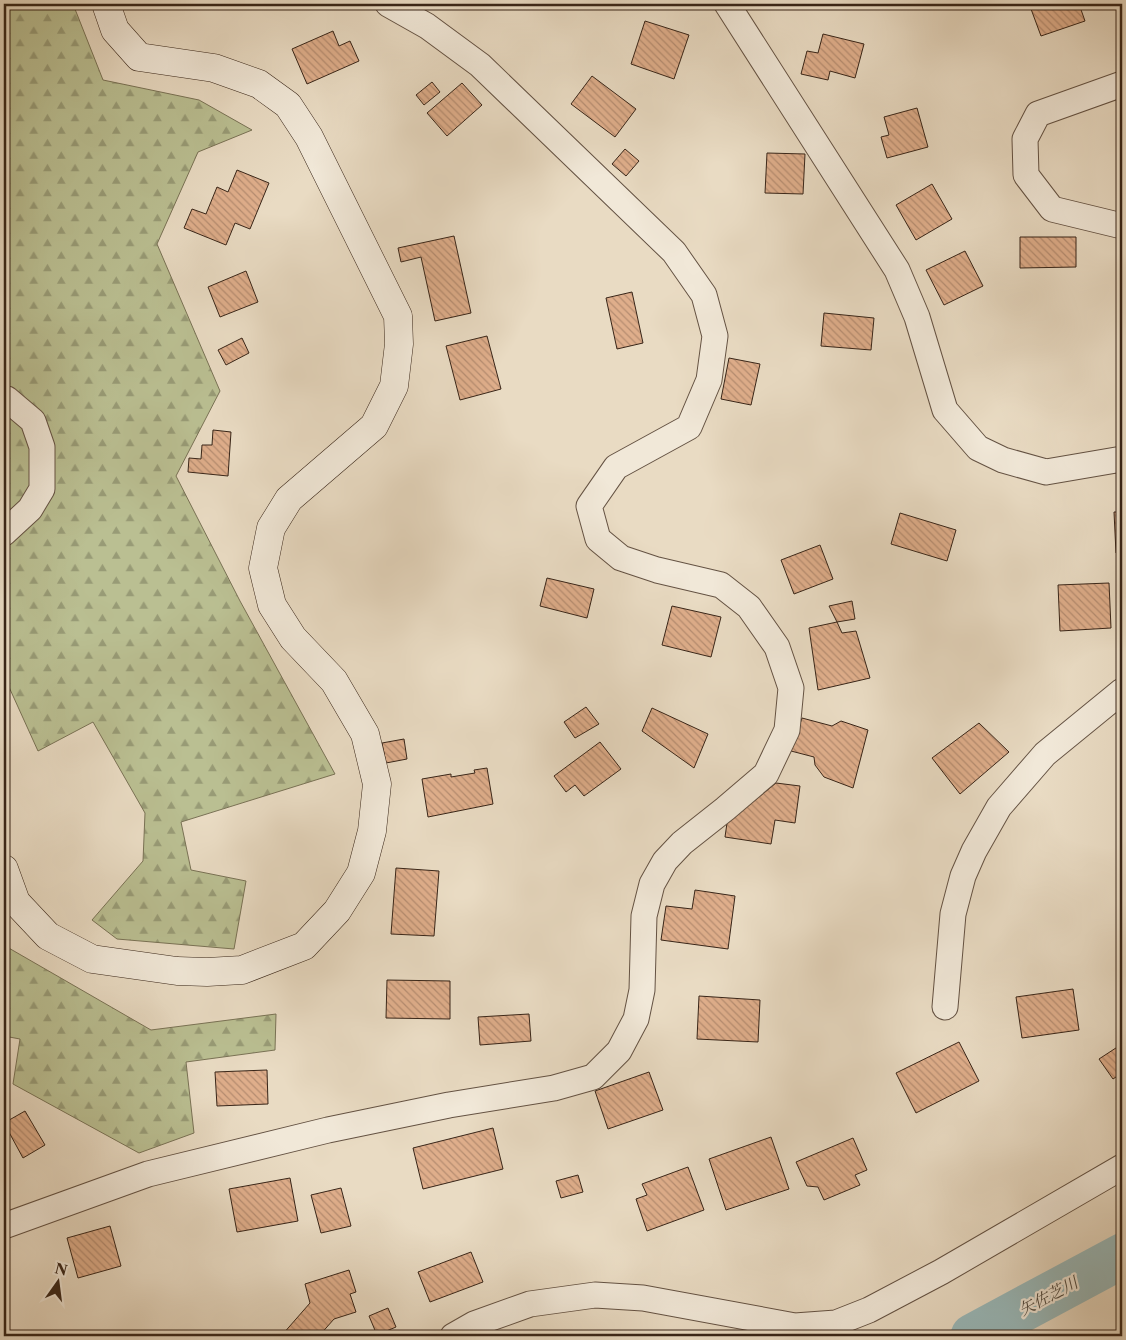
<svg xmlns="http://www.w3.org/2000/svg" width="1126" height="1340" font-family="'Libre Caslon Text','Noto Serif JP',serif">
<defs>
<pattern id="forest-firs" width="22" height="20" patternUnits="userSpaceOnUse" patternTransform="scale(1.25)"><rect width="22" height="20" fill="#babf92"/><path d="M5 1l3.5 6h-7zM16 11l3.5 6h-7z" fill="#989b76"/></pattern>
<pattern id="building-back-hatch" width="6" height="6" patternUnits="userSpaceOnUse" patternTransform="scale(1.25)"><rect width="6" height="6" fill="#dfae8b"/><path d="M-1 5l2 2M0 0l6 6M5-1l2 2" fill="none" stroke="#b68d71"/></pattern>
</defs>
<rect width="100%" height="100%" fill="#e9dbc3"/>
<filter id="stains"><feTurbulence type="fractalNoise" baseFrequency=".004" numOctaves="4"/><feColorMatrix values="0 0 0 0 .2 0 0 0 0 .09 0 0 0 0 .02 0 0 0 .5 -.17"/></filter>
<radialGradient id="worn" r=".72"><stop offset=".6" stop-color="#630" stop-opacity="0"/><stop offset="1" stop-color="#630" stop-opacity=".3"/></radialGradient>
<path fill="url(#forest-firs)" stroke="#797255" d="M 4,4 L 73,4 L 103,80 L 199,100 L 252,130 L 198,152 L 157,244 L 220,391 L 176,476 L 240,601 L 335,774 L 181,822 L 191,870 L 246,881 L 234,949 L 117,939 L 92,920 L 143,861 L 145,813 L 93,722 L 38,751 L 4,676 Z
M 4,939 L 7,947 L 151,1030 L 276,1014 L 275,1050 L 186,1062 L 194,1133 L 139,1153 L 13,1084 L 20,1039 L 4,1036 Z"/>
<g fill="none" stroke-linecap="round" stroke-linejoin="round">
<path stroke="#99b9ba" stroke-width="45" d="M 973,1336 L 1122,1256"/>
</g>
<path fill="url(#building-back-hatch)" stroke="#382518" d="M 1047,4 L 1079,4 L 1085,21 L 1041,36 L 1031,9 Z
M 645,21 L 689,35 L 674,79 L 631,64 Z
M 333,31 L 339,46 L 350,41 L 359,61 L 307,84 L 292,49 Z
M 823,34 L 864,44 L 855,78 L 830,71 L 828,80 L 801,74 L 807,51 L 818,53 Z
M 592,76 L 636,109 L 615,137 L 571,104 Z
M 432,82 L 440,92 L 424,105 L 416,95 Z
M 462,83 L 482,105 L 447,136 L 427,113 Z
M 917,108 L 928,147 L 887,158 L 881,137 L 889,135 L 884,117 Z
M 625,149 L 639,161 L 626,176 L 612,164 Z
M 767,153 L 805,154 L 803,194 L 765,193 Z
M 237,170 L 269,183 L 250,229 L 235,223 L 226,245 L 184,228 L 192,209 L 206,214 L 217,187 L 228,192 Z
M 932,184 L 952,219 L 916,240 L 896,205 Z
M 454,236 L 471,313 L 435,321 L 421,257 L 401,262 L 398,248 Z
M 1020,237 L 1076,237 L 1076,267 L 1020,268 Z
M 965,251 L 983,286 L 944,305 L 926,270 Z
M 246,271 L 258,302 L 220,317 L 208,287 Z
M 632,292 L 643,343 L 617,349 L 606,298 Z
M 824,313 L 874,318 L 871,350 L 821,346 Z
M 487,336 L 501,389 L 460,400 L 446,346 Z
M 242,338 L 249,353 L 226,365 L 218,350 Z
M 729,358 L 760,364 L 751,405 L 721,399 Z
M 213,430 L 231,432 L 228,476 L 188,472 L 189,458 L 201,459 L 202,445 L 212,445 Z
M 1114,512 L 1122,512 L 1122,553 L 1116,553 Z
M 900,513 L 956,530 L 947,561 L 891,544 Z
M 820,545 L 833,579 L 794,594 L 781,560 Z
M 547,578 L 594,589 L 587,618 L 540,606 Z
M 1109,583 L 1111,628 L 1060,631 L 1058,585 Z
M 852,601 L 855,619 L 837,622 L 829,606 Z
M 672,606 L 721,617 L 711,657 L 662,645 Z
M 837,622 L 842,633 L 856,631 L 870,678 L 818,690 L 809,628 Z
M 586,707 L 599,724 L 575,738 L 564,722 Z
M 652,708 L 708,734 L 694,768 L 642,731 Z
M 802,718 L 832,726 L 841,721 L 868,730 L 853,788 L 824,777 L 815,765 L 814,757 L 791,751 Z
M 979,723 L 1009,752 L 960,794 L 932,758 Z
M 404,739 L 407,759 L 386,763 L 382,743 Z
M 600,742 L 621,769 L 584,796 L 575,785 L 566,792 L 554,776 Z
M 487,768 L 493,804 L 428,817 L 422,779 L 451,774 L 451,777 L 475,773 L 474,770 Z
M 776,783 L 800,786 L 795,823 L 775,820 L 771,844 L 725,837 L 727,823 Z
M 396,868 L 439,871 L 434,936 L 391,934 Z
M 695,890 L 735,896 L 728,949 L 661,940 L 666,906 L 692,909 Z
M 387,980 L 450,981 L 450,1019 L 386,1018 Z
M 1073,989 L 1079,1030 L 1022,1038 L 1016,997 Z
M 699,996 L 760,1000 L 758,1042 L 697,1039 Z
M 529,1014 L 531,1041 L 480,1045 L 478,1017 Z
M 959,1042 L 979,1081 L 916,1113 L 896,1073 Z
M 1122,1044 L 1122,1073 L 1113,1079 L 1099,1059 Z
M 267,1070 L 268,1104 L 217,1106 L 215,1072 Z
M 649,1072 L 663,1110 L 608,1129 L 595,1091 Z
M 25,1111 L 45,1145 L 23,1158 L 4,1123 Z
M 493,1128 L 503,1169 L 423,1189 L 413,1148 Z
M 771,1137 L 789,1189 L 726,1210 L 709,1159 Z
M 853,1138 L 867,1170 L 855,1175 L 860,1185 L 824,1200 L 818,1187 L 807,1186 L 796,1162 Z
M 688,1167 L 704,1210 L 647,1231 L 636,1199 L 647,1195 L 642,1184 Z
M 578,1175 L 583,1192 L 561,1198 L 556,1181 Z
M 290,1178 L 298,1221 L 237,1232 L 229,1189 Z
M 341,1188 L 351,1226 L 321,1233 L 311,1195 Z
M 110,1226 L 121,1266 L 78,1278 L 67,1238 Z
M 471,1252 L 483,1282 L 430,1302 L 418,1272 Z
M 349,1270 L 356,1292 L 350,1294 L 356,1312 L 334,1319 L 319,1336 L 284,1336 L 282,1335 L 310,1303 L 305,1284 Z
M 388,1308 L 396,1327 L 377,1335 L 369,1316 Z"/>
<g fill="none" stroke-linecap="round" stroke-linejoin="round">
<defs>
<path id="street" d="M 727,4 L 897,270 L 917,317 L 945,410 L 978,448 L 1003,460 L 1046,472 L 1122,459
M 1122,84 L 1038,114 L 1025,139 L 1026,175 L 1052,209 L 1122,226
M 4,399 L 7,399 L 33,421 L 42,447 L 42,489 L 30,509 L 4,533
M 945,1007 L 953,914 L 963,876 L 974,851 L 999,807 L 1045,754 L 1122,691
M 4,1226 L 148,1174 L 328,1130 L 449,1105 L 554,1088 L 593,1077 L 619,1051 L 636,1019 L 642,990 L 644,916 L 652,884 L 665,861 L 682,843 L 725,809 L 766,774 L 787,730 L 791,688 L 777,647 L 749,607 L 721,585 L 657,570 L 621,558 L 598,539 L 589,506 L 616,467 L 689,427 L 709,380 L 715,336 L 704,295 L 674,252 L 480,65 L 427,26 L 388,4
M 453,1336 L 474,1324 L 530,1304 L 595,1295 L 643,1298 L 795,1326 L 836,1323 L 869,1310 L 941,1272 L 1122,1167"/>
<path id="secondary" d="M 4,869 L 16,902 L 48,936 L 92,959 L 177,971 L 207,972 L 242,970 L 304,946 L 337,911 L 361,873 L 372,831 L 377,784 L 365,734 L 334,681 L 293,638 L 272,605 L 263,568 L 271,528 L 289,499 L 374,426 L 394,386 L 399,344 L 398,316 L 309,137 L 288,105 L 259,84 L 214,68 L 139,57 L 115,30 L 106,4"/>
</defs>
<use href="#street" stroke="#645243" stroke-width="27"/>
<use href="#secondary" stroke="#382518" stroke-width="29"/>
<use href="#street" stroke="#f1e8d8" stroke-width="25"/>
<use href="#secondary" stroke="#f1e8d8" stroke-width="28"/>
</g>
<g text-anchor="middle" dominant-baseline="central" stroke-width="4.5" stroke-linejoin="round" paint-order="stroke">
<g font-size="16" font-style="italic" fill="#504a40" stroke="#f1e8d8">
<text transform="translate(1048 1296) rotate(-28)">矢佐芝川</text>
</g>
</g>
<rect width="1126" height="1340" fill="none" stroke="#e9dbc3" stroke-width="20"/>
<rect x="5" y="5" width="1116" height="1330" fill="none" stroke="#382518" stroke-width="2.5"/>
<rect x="10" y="10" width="1106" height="1320" fill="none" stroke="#382518"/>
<g transform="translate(58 1282) rotate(14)" stroke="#f1e8d8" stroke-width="4" paint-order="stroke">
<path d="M0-4L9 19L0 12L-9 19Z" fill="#382518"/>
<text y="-8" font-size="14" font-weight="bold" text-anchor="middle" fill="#382518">N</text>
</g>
<rect width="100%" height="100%" filter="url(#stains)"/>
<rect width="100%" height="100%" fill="url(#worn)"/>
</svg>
